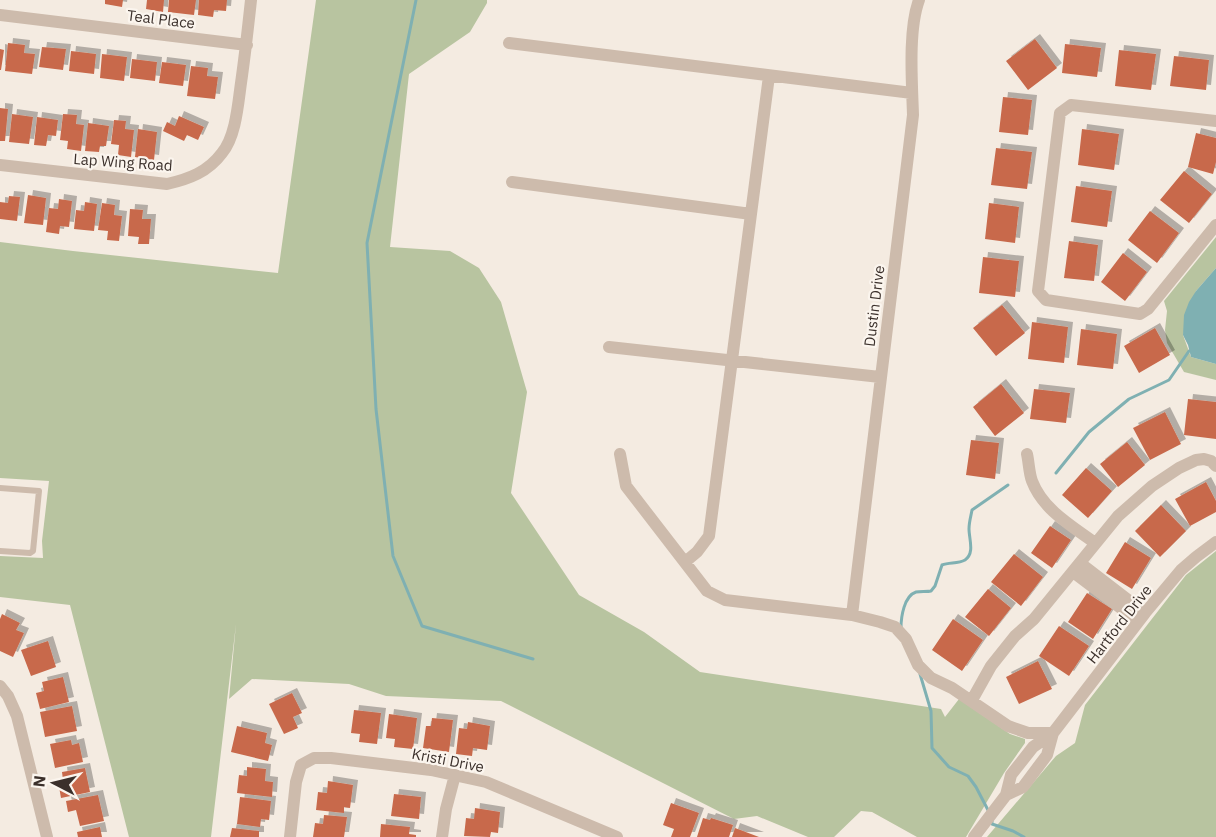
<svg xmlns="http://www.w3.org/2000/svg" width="1216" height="837" font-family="'IBM Plex Sans',sans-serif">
<defs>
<filter id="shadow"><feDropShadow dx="5" dy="-5" stdDeviation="0" flood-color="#0004"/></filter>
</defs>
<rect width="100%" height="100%" fill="#f4ebe1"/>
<path fill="#b8c4a0" d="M 316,0 L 487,0 L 487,3 L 470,32 L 409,74 L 390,247 L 450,251 L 479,268 L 501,302 L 527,392 L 511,493 L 579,595 L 644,632 L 700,672 L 941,709 L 945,717 L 959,699 L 1010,734 L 1025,739 L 1025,743 L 1004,773 L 966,837 L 917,837 L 872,812 L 861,811 L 834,837 L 808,837 L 757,816 L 734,819 L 501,701 L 386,696 L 349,684 L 252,679 L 229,699 L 236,624 L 211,837 L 129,837 L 70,605 L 0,597 L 0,556 L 43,558 L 42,541 L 49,481 L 0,478 L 0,242 L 73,251 L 278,273 Z
M 1216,237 L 1216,268 L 1196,291 L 1183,335 L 1191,357 L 1216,364 L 1216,380 L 1184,372 L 1167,343 L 1165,330 L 1167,311 L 1164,301 Z
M 1216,551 L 1216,837 L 987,837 L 1056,756 L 1075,743 L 1085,705 L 1186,575 Z"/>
<path fill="#7fb0b2" d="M 1216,268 L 1216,364 L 1191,357 L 1188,345 L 1183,335 L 1184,315 L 1189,302 L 1196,291 Z"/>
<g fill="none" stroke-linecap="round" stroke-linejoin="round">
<path stroke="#7fb0b2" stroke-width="3" d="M 416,0 L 367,243 L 376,409 L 393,556 L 422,626 L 533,659
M 1056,473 L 1089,432 L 1129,399 L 1169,380 L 1189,351
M 901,628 C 901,617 904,596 916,592 C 920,591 927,592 931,591 L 935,586 L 942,565 C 949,562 958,564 965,560 C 975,553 969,539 969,529 C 969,522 971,516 972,510 L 1008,485
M 920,674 L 931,711 L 932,748 L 949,767 L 968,776 L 976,787 L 989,812
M 992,821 L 992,824 L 1013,831 L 1024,837"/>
</g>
<path fill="#c8694b" filter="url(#shadow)" d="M 105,0 L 123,0 L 122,7 L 105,4 Z
M 147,0 L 164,0 L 163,12 L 146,9 Z
M 169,0 L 196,0 L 194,15 L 168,12 Z
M 199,0 L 227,0 L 226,11 L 214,10 L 213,17 L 198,15 Z
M 1035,39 L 1057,68 L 1028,90 L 1006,61 Z
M 8,43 L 25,45 L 24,53 L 35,54 L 32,74 L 5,71 Z
M 1065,44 L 1101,48 L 1097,77 L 1062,73 Z
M 42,47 L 66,49 L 63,70 L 39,67 Z
M 0,49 L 4,50 L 1,70 L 0,70 Z
M 1119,50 L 1156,54 L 1151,90 L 1115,86 Z
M 71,51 L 96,54 L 94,74 L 69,71 Z
M 102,54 L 127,57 L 124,81 L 100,78 Z
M 1174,56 L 1209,60 L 1206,90 L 1170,86 Z
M 132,59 L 157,62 L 155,81 L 130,78 Z
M 162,62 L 186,65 L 183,86 L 159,83 Z
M 191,66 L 208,68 L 207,76 L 218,77 L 215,99 L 187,96 Z
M 1003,97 L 1032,100 L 1028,135 L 999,132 Z
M 0,108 L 8,109 L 5,141 L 0,141 Z
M 12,114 L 33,117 L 29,144 L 9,142 Z
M 63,114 L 77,115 L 76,124 L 84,125 L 81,151 L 67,149 L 68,141 L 60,140 Z
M 179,116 L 204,127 L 198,140 L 187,135 L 184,141 L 163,131 L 167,122 L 175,126 Z
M 37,117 L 58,120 L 56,136 L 48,135 L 46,146 L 34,145 Z
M 114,120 L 126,121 L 125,129 L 134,130 L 131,157 L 118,155 L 119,145 L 111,144 Z
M 88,123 L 109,126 L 106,146 L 100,146 L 99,152 L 85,151 Z
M 138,129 L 157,132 L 154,160 L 135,157 Z
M 1082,129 L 1119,134 L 1114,170 L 1078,165 Z
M 1196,133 L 1216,138 L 1216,162 L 1213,174 L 1188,167 Z
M 996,148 L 1032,152 L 1027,189 L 991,185 Z
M 1184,171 L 1212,194 L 1189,223 L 1160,200 Z
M 1076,186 L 1112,191 L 1107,227 L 1071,222 Z
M 28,195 L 46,198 L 43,225 L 24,223 Z
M 9,196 L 20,197 L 17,221 L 0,219 L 0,202 L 8,203 Z
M 59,199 L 72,201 L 69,227 L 60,226 L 59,234 L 46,232 L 49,208 L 58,209 Z
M 85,202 L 97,204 L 94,231 L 74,229 L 76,210 L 84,211 Z
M 102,203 L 115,205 L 114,215 L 122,216 L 119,241 L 107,240 L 108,231 L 98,230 Z
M 989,203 L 1019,207 L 1015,243 L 985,239 Z
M 130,209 L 143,210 L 142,219 L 151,219 L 149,244 L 138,244 L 139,237 L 128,236 Z
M 1150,211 L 1179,233 L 1157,263 L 1128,240 Z
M 1069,241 L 1098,245 L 1094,281 L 1064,278 Z
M 1123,253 L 1147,272 L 1125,301 L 1101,282 Z
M 983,257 L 1019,261 L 1015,297 L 979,293 Z
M 1002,305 L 1025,333 L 996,356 L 973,328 Z
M 1032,322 L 1068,327 L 1064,363 L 1028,359 Z
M 1155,328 L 1170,355 L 1139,373 L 1124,346 Z
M 1081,329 L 1117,334 L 1113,369 L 1077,365 Z
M 1001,384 L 1024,413 L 995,436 L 973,407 Z
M 1034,389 L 1070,393 L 1066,423 L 1030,419 Z
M 1188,399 L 1216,402 L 1216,439 L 1184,435 Z
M 1165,412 L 1181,444 L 1150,460 L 1133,428 Z
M 971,440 L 999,443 L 995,479 L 966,475 Z
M 1127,442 L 1145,465 L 1118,487 L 1100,464 Z
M 1086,468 L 1112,491 L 1088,518 L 1062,495 Z
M 1206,482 L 1216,501 L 1216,512 L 1190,526 L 1175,499 Z
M 1161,505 L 1186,531 L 1160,557 L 1135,531 Z
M 1050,526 L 1071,540 L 1052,568 L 1031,553 Z
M 1125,542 L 1151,558 L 1132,589 L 1106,573 Z
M 1014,554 L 1043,577 L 1021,606 L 991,582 Z
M 988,589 L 1011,608 L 989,636 L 965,617 Z
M 1087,593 L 1112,609 L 1093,639 L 1068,622 Z
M 2,614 L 20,623 L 16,630 L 24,633 L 13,657 L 0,651 L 0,619 Z
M 953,619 L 983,640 L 962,671 L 932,650 Z
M 1059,626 L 1089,646 L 1069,676 L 1039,656 Z
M 48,641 L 56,667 L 31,676 L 21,650 Z
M 1038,661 L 1052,689 L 1019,704 L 1006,677 Z
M 63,677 L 69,702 L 40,709 L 36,693 L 44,691 L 42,682 Z
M 292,693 L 302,713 L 293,717 L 298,728 L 284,734 L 269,704 Z
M 72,706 L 77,731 L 45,737 L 40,712 Z
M 354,710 L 381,713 L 377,744 L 359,742 L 360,734 L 351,733 Z
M 389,714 L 417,718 L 413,749 L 394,747 L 395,739 L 386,738 Z
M 432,718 L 453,720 L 449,752 L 423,748 L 426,726 L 431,726 Z
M 468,722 L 490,726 L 487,750 L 473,748 L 472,756 L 456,754 L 459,728 L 467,729 Z
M 237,726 L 267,733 L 265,743 L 272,745 L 268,761 L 231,752 Z
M 71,740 L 72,745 L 79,743 L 83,762 L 55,768 L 50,744 Z
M 247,767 L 266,769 L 265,781 L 273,782 L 272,797 L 237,793 L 239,775 L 247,776 Z
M 85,768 L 90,792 L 61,798 L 58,781 L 63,780 L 62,772 Z
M 328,781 L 353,785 L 350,808 L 344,807 L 344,813 L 316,810 L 318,792 L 327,793 Z
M 394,794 L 421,797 L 419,819 L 391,816 Z
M 98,795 L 104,821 L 80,826 L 76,810 L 68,812 L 66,801 Z
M 240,797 L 271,801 L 269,820 L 261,819 L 260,827 L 237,824 Z
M 671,803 L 699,813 L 690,837 L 671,837 L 674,829 L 663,825 Z
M 475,808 L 500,812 L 498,833 L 491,832 L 490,837 L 464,836 L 466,818 L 474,819 Z
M 324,815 L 347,817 L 344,837 L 313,837 L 315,823 L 323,824 Z
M 703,818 L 710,820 L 711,818 L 733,825 L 729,837 L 697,837 Z
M 381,824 L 410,827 L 409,834 L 416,835 L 416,837 L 380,837 Z
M 100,827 L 102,837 L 78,837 L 77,832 Z
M 232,828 L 259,831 L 259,837 L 230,837 Z
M 735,828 L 759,837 L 732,837 Z"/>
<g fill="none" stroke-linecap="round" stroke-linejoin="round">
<path stroke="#cdbbac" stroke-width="6" d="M 0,488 L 39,491 L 33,551 L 30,553 L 0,551"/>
<path stroke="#cdbbac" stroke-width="12" d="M 0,15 L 247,45
M 509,43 L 912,93
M 1216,121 L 1071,105 L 1060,113 L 1038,291 L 1046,300 L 1140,314 L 1148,309 L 1216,225
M 0,165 L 167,184 C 189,179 208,172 222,153 C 236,136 238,104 241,83 C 245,55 248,28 251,0
M 512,182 L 751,214
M 609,347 L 880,377
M 620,454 L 626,486 L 707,591 L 725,600 L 852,615 L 880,622 L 895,627 L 906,639 L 918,665 L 931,678 L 952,688 L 1008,726 L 1028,733 L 1053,733
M 1027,454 C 1029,463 1029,473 1032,481 C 1043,510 1072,526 1095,543
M 685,562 L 697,552 L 709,536 L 769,76
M 1080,563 L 1145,613
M 1073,572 L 1138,621
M 852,615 L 913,115 C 912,82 908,30 919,0
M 0,686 L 8,696 L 17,716 L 47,837
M 972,700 L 991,666 L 1015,636 L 1034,619 L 1118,516 L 1152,486 L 1179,468 L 1196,460 L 1204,459 L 1211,461 L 1216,466
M 1006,795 L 1023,787 L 1047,755 L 1053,733
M 290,837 L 296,782 L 301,765 L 314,758 L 331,758 L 431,770 L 486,782 L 617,837
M 442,837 L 446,809 L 455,775
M 974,837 L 1006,795 L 1011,775 L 1033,747 L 1053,733 L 1145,613 L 1181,570 L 1196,557 L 1216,542"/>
</g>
<g text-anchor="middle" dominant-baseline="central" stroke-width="4.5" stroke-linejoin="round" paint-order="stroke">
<g font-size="15" fill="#3b302b" stroke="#fbf5ee">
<text transform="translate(161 19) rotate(7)">Teal Place</text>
<text transform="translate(123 162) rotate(4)">Lap Wing Road</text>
<text transform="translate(874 306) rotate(-83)">Dustin Drive</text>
<text transform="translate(1119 624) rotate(-52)">Hartford Drive</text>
<text transform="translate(448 760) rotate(11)">Kristi Drive</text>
</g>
</g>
<g transform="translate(54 783) rotate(277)" stroke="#fbf5ee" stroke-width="4.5" paint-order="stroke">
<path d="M0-4.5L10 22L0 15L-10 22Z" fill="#3b302b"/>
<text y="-9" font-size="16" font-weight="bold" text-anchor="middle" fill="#3b302b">N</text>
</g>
</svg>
